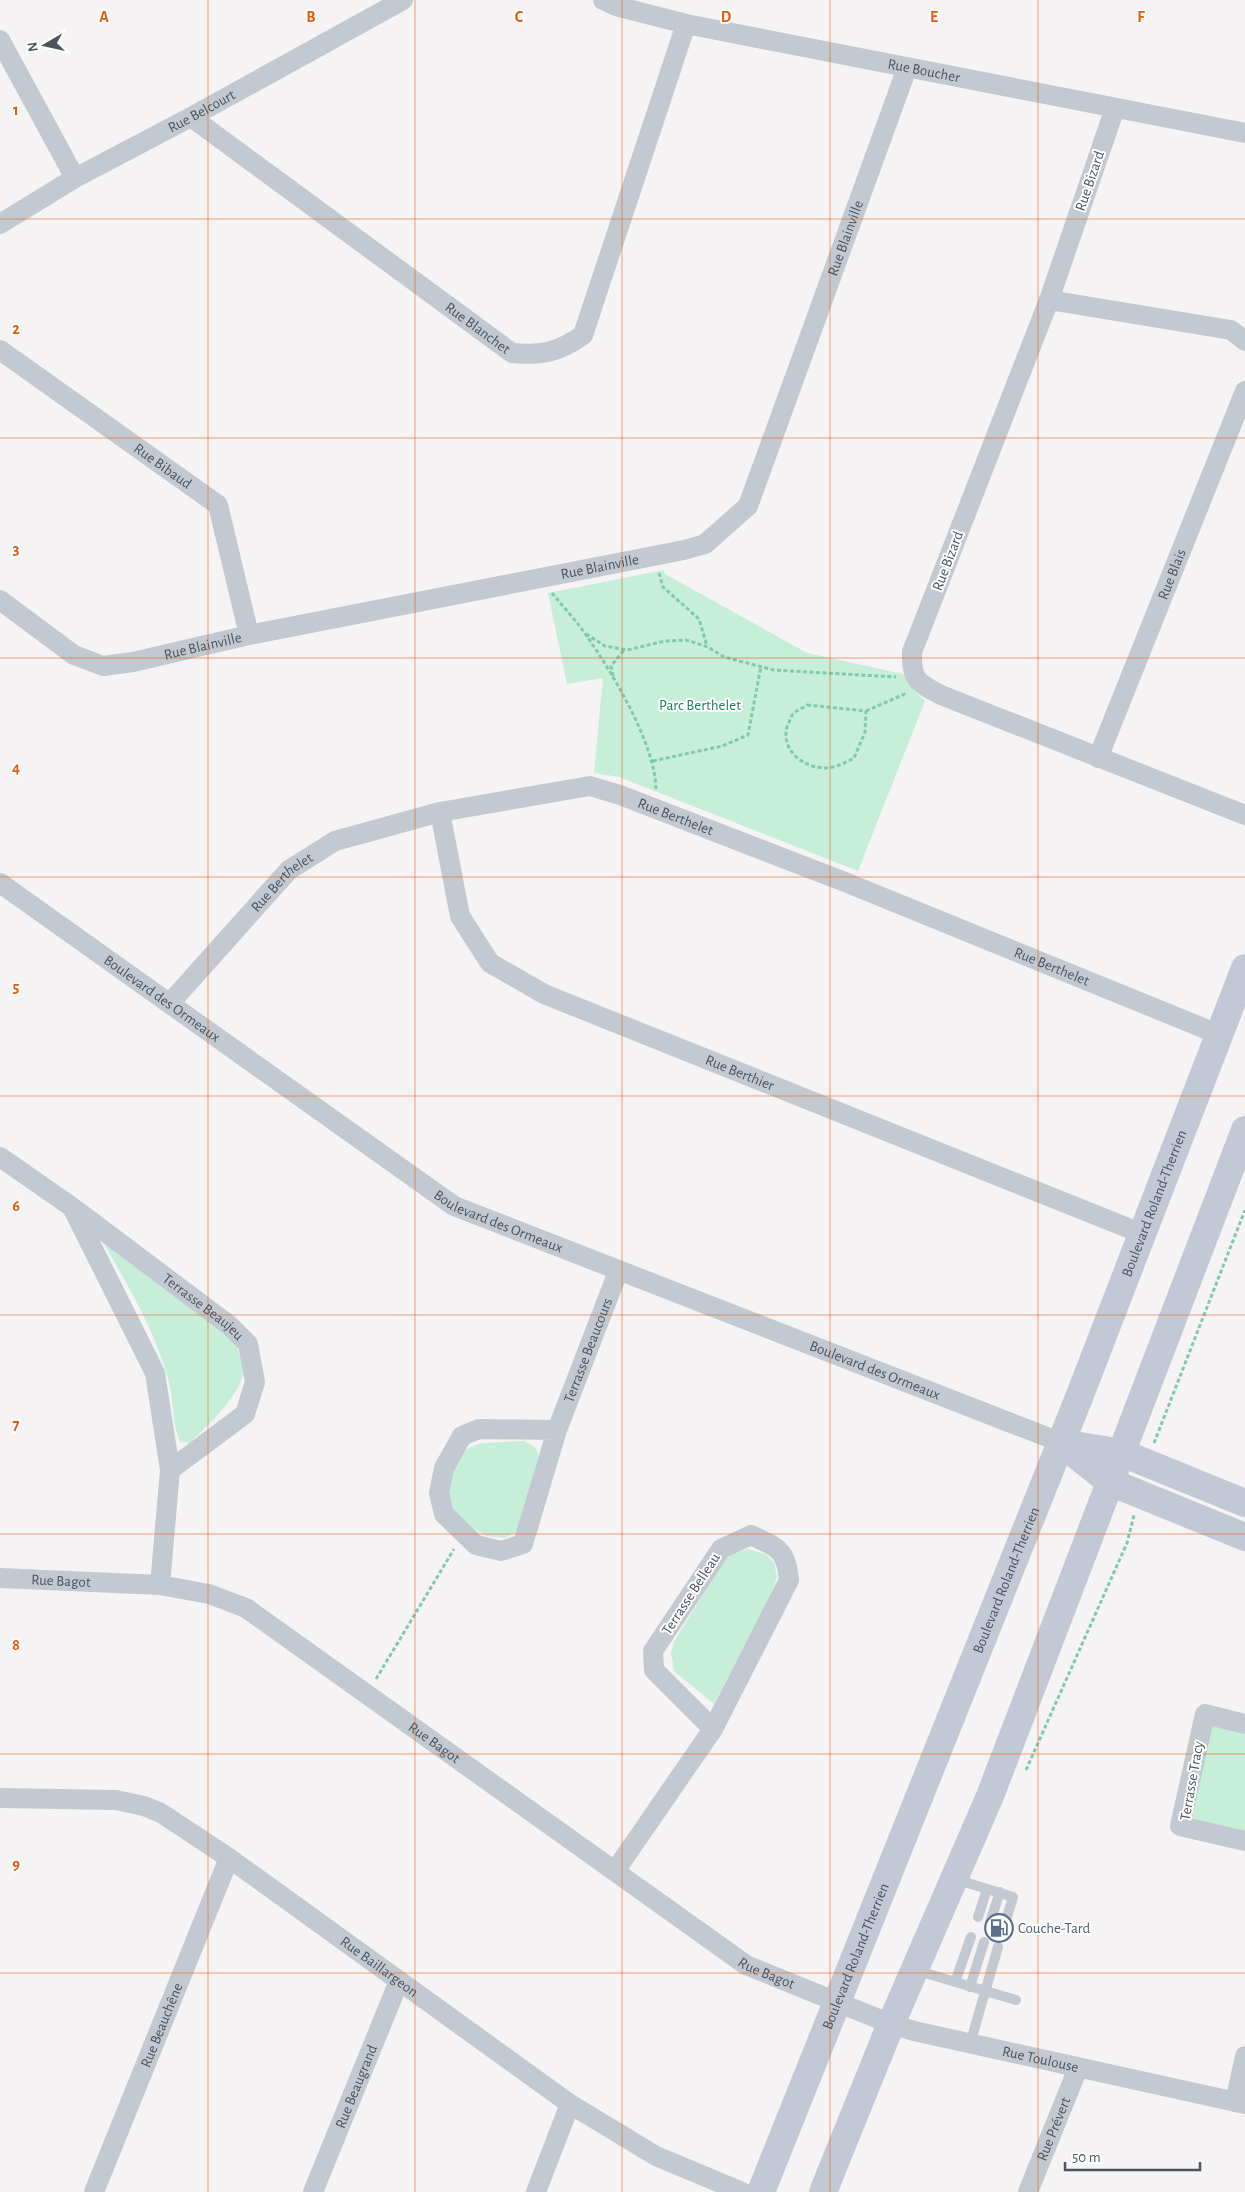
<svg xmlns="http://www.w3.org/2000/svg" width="1245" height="2192" font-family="'Alegreya Sans',sans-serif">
<rect width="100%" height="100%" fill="#f5f3f3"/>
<path fill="#c6eed9" d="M 664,570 L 665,574 L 807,653 L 907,675 L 914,690 L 925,701 L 858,871 L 619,777 L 594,773 L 603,678 L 567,684 L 548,593 Z
M 100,1236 L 234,1341 C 237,1348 241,1356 243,1363 C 249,1390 206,1426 190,1443 L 180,1442 C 172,1423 174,1402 169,1382 C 155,1329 126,1283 100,1236 Z
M 524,1441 L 535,1447 L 539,1456 L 519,1531 L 505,1538 L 486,1536 L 454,1515 L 447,1483 L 456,1460 L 470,1447 L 482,1443 Z
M 748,1549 L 765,1554 L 774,1562 L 777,1577 L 772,1592 L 714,1704 L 674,1671 L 671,1652 L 675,1640 L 724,1560 L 735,1553 Z
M 1209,1721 L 1245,1729 L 1245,1835 L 1187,1822 Z"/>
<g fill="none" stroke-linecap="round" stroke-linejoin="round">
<path stroke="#80caac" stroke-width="3" stroke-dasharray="4 2.5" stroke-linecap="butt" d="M 659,573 L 663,587 L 699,619 L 707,646
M 552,593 C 563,607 576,620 586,635 C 612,672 656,745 656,790
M 586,634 L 605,646 L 627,650 L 665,641 L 686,640 L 708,647 L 724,657 L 774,670 L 896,677
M 613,676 L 611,666 L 624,650
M 807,705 L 866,711 L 865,732 L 854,758 C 845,763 835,768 824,768 C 801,767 779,748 788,724 C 790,721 791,716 793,714 C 797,710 803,708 807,705 Z
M 866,711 L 907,693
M 653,761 L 722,746 L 748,735 L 761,666
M 1154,1443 L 1245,1210
M 376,1679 L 454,1549
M 1026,1770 L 1127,1543 L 1134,1515"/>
<path stroke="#c2c9d0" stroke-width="10" d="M 955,1879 L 1013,1897 L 1004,1927
M 978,1917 L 987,1889
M 990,1922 L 1000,1892
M 915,1970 L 1016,2000
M 955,1982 L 971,1937
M 970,1987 L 984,1942
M 970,2044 L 998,1947"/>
<g stroke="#c2c9d0" stroke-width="20">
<path id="s1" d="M 603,0 L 616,6 L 686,24 L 1245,133"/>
<path d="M 0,40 L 75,178"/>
<path d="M 1115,108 L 1049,300 L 912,652 C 911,680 918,683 941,695 L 1245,815"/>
<path id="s2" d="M 191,117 L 512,353 C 541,356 559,352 583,335 L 686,24"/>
<path id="s3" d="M 0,224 L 75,178 L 191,117 L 403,0"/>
<path d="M 1049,300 L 1231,330 L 1245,341"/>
<path id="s4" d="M 0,350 L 218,505 L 249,635"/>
<path id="s5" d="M 0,600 L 74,655 L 103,666 L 133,662 L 249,635 L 684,550 L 705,544 L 748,506 L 907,68"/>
<path id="s6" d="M 1098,758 L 1245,391"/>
<path id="s7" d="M 440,812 L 460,916 L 490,963 L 544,994 L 1143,1234"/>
<path id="s8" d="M 0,883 L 454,1206 L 1060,1442"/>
<path id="s9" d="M 170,1003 L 289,870 L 335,841 L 440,812 L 590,786 L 620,795 L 845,882 L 1218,1034"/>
<path d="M 0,1157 L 72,1207 L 155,1373 L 170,1470 L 160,1585"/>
<path id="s10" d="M 76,1210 L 229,1325 L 248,1344 L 255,1382 L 245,1414 L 170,1470"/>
<path id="s11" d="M 557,1430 L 479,1429 L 462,1436 L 444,1468 L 439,1493 L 444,1514 L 476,1545 L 501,1551 L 523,1544 L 557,1430 L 618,1272"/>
<path id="s12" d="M 0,1578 L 160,1585 L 209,1594 L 246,1608 L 746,1965 L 891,2024 L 914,2031 L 1245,2104"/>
<path d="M 1245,1724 L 1205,1714 L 1180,1826 L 1245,1841"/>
<path id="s13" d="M 0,1798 L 116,1800 L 144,1806 L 161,1813 L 229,1858 L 570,2104 L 656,2156 L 742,2192"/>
<path d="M 615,1871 L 713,1729 L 789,1580 C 786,1549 778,1548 751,1535 L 721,1549 L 653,1651 L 654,1670 L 713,1729"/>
<path d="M 1235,2102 L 1245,2056"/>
<path id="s14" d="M 94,2192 L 229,1858"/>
<path id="s15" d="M 313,2192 L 399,1981"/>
<path d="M 536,2192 L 570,2104"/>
<path id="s16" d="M 1028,2192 L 1078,2068"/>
</g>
<g stroke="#c2c9d4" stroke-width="28">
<path d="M 1060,1442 L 1110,1482 L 1245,1537"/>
<path d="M 1062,1443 L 1122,1453 L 1245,1503"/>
<path id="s17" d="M 761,2192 L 1078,1400 L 1245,968"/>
<path d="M 823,2192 L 891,2024 L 990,1796 L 1245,1130"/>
</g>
</g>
<path fill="none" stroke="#e8590c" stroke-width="1" stroke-opacity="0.55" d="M 208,0 L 208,2192M 415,0 L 415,2192M 622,0 L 622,2192M 830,0 L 830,2192M 1038,0 L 1038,2192M 0,219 L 1245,219M 0,438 L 1245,438M 0,658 L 1245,658M 0,877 L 1245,877M 0,1096 L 1245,1096M 0,1315 L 1245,1315M 0,1534 L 1245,1534M 0,1754 L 1245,1754M 0,1973 L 1245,1973"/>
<defs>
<symbol id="fuel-ring" viewBox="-11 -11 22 22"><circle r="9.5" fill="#fff" stroke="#5c6f8a" stroke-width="1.5"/><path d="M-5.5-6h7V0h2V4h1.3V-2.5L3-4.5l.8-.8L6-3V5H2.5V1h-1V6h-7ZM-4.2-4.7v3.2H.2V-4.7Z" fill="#5c6f8a"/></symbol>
</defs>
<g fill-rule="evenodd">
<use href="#fuel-ring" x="983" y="1912" width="32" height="32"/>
</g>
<g text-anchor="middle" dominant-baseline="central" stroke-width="4" stroke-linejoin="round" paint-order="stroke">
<g font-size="15" fill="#4c545f" stroke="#fff">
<text stroke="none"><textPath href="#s1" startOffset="329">Rue Boucher</textPath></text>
<text stroke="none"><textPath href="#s3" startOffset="231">Rue Belcourt</textPath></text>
<text transform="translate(1090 181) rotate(-71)">Rue Bizard</text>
<text stroke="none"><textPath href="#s5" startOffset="1080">Rue Blainville</textPath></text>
<text stroke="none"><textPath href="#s2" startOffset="356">Rue Blanchet</textPath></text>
<text stroke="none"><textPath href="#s4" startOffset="200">Rue Bibaud</textPath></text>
<text transform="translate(948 561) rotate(-69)">Rue Bizard</text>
<text stroke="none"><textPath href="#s5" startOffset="630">Rue Blainville</textPath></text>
<text stroke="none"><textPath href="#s6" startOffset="198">Rue Blais</textPath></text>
<text stroke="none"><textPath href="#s5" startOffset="225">Rue Blainville</textPath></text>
<text stroke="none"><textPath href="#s9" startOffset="585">Rue Berthelet</textPath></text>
<text stroke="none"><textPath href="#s9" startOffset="165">Rue Berthelet</textPath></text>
<text stroke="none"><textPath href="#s9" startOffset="990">Rue Berthelet</textPath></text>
<text stroke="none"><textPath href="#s8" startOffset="199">Boulevard des Ormeaux</textPath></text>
<text stroke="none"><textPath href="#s7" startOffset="435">Rue Berthier</textPath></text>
<text stroke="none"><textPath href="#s17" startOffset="1064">Boulevard Roland-Therrien</textPath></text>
<text stroke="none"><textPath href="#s8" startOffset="604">Boulevard des Ormeaux</textPath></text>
<text stroke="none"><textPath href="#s10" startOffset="160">Terrasse Beaujeu</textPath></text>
<text stroke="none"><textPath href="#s11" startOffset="478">Terrasse Beaucours</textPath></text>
<text stroke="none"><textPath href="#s8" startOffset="1009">Boulevard des Ormeaux</textPath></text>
<text stroke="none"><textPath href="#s12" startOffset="61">Rue Bagot</textPath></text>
<text stroke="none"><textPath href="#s17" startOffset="659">Boulevard Roland-Therrien</textPath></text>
<text transform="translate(691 1594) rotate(-57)">Terrasse Belleau</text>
<text stroke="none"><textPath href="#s12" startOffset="481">Rue Bagot</textPath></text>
<text transform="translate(1192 1781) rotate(-80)">Terrasse Tracy</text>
<text stroke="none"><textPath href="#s17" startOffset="254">Boulevard Roland-Therrien</textPath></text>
<text stroke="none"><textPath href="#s13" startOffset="430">Rue Baillargeon</textPath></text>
<text stroke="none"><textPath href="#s12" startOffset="886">Rue Bagot</textPath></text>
<text stroke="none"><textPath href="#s14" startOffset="180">Rue Beauchêne</textPath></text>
<text stroke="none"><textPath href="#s12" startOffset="1174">Rue Toulouse</textPath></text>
<text stroke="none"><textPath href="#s15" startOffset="114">Rue Beaugrand</textPath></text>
<text stroke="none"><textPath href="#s16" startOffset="68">Rue Prévert</textPath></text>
</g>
<g font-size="15" fill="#1f7e57" stroke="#fff">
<text x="700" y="705">Parc Berthelet</text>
</g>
<g font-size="15" fill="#4e5e75" stroke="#fff" text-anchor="start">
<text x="1018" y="1928">Couche-Tard</text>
</g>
</g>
<g font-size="16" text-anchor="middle" font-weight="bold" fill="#e8590c" stroke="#fff" stroke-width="4" stroke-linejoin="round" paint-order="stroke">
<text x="104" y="22">A</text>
<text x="311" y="22">B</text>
<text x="519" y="22">C</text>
<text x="726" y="22">D</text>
<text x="934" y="22">E</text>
<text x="1141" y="22">F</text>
<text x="16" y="115">1</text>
<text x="16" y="334">2</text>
<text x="16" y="554">3</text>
<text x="16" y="773">4</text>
<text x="16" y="992">5</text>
<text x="16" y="1211">6</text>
<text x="16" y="1430">7</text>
<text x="16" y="1650">8</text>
<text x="16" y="1869">9</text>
</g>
<g transform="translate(45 45) rotate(261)" stroke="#ffffff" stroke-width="4" paint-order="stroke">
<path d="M0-4L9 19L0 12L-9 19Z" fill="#4c545f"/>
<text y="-8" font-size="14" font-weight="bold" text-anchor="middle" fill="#4c545f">N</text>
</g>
<path d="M1065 2162v8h135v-8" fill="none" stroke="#4c545f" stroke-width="2.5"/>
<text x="1072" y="2162" font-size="15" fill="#4c545f" stroke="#ffffff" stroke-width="4" paint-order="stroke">50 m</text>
</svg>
